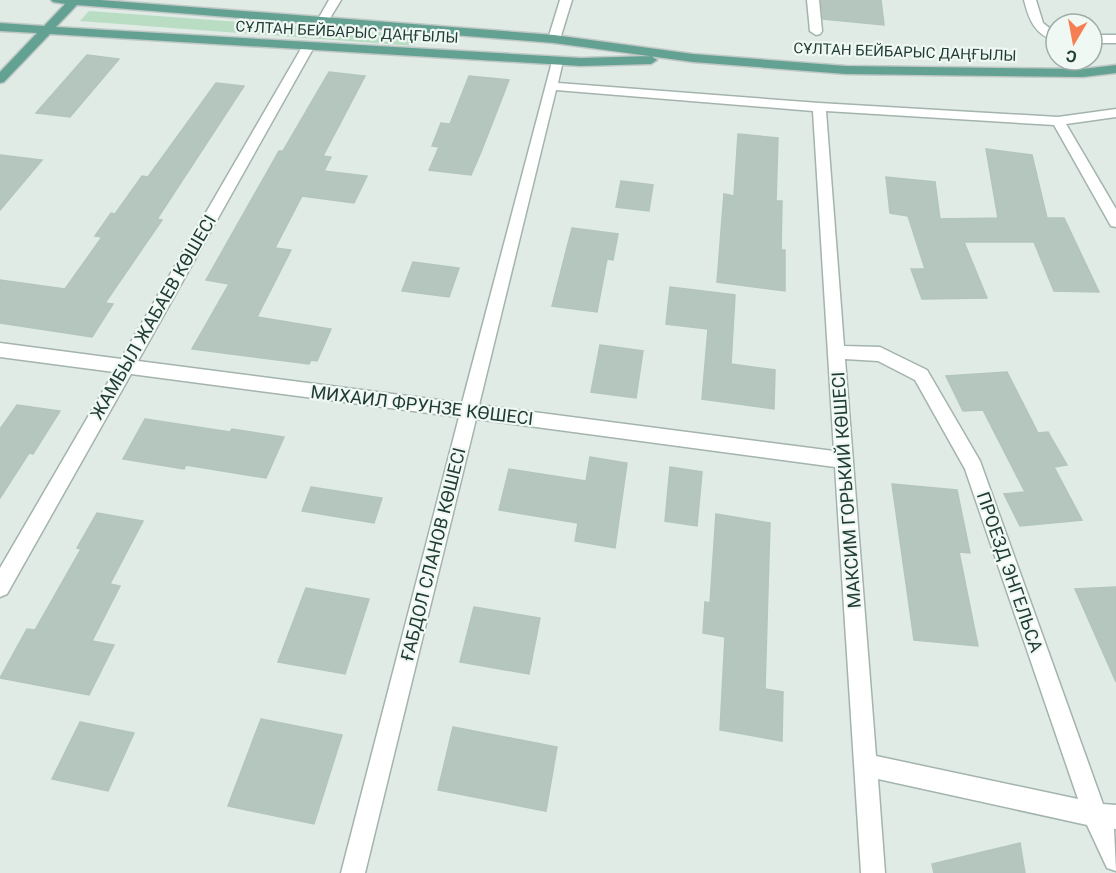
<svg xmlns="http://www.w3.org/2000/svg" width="1116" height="873" font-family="Roboto,sans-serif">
<rect width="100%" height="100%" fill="#e0ebe6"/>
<path fill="#b8ddc3" d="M 89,11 L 419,35 L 414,46 L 80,21 Z"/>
<path fill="#b5c6bf" stroke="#b2c5be" stroke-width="1.5" d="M 821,0 L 881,0 L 884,25 L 823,19 Z
M 87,55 L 119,59 L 70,117 L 36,113 Z
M 329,72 L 365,76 L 323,156 L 331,157 L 324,171 L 367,176 L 354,203 L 302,196 L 275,248 L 291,250 L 257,317 L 331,329 L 317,361 L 311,360 L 309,364 L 192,349 L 229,284 L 206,280 L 279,151 L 283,151 Z
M 469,76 L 509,80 L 481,152 L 471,175 L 429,170 L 439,147 L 432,146 L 441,123 L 450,124 Z
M 216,83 L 244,86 L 157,219 L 162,220 L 105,303 L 113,304 L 92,337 L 0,323 L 0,280 L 65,289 L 102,237 L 95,236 L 111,213 L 115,214 L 142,176 L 148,177 Z
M 738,134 L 778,138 L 776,201 L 782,201 L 781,250 L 785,250 L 785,291 L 717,282 L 724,194 L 734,196 Z
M 986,149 L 1032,155 L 1047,218 L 1064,218 L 1099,292 L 1054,291 L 1034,242 L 964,242 L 987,298 L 922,299 L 911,269 L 925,269 L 908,216 L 890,213 L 886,177 L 935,182 L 940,219 L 998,218 Z
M 0,155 L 42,160 L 0,210 Z
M 621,181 L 653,185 L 649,211 L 616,207 Z
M 572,228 L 618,234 L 613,260 L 607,259 L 597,312 L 552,306 Z
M 413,262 L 459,268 L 449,297 L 402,291 Z
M 670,287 L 735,295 L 731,364 L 775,370 L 774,409 L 702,399 L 708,329 L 666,324 Z
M 600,345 L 643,351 L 636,398 L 591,392 Z
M 1007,372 L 1038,433 L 1048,432 L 1067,465 L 1054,467 L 1082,520 L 1020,526 L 1004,494 L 1025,492 L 983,410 L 963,411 L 946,376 Z
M 17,405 L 60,411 L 33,454 L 29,453 L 0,498 L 0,429 Z
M 145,419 L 230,432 L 232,429 L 284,437 L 266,478 L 186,465 L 184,469 L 123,459 Z
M 590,457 L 627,463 L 615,548 L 575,541 L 578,523 L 499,510 L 509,469 L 586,481 Z
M 670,467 L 702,472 L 697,526 L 665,521 Z
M 892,484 L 957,490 L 970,553 L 959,552 L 978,646 L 914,640 Z
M 311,487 L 382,498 L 374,523 L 302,511 Z
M 97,513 L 143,521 L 110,584 L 120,586 L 92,641 L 114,645 L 89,695 L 0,678 L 27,629 L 35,630 L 81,549 L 77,548 Z
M 716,514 L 770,523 L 765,689 L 783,692 L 782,741 L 720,730 L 725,637 L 703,633 L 705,602 L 710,603 Z
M 1116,587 L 1116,682 L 1075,589 Z
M 306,588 L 369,599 L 345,674 L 278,662 Z
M 474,607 L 540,618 L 529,674 L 460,662 Z
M 261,719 L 342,735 L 314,824 L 228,806 Z
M 80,722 L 134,733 L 108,791 L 52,779 Z
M 453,727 L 557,747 L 546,811 L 438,790 Z
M 1020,843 L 1025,873 L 934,873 L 932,864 Z"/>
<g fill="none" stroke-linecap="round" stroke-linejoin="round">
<defs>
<path id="street" d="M 329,0 L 341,0 L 327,23 L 319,23 L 317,21 Z
M 560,0 L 572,0 L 560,39 L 554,43 L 548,39 Z
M 807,0 L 819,0 L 822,31 L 820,34 L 816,35 L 810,31 Z
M 1024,0 L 1036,0 L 1043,23 L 1056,33 L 1056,41 C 1035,35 1029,20 1024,0 Z
M 1092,35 L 1116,35 L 1116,43 L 1092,43 Z
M 308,43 L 314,47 L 138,361 L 462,403 L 553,58 L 557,57 L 563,61 L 558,83 L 819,103 L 1058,117 L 1116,109 L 1116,117 L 1066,124 L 1116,209 L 1116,227 L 1111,226 L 1054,125 L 826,111 L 844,346 L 880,347 L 927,370 L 980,461 L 1103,804 L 1116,805 L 1116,829 L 1114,829 L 1116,871 L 1107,868 L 1087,825 L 878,779 L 885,873 L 861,873 L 835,467 L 476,419 L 365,873 L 341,873 L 459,417 L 131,374 L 7,594 L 0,597 L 0,568 L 114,372 L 0,357 L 0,343 L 121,359 L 302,47 ZM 556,90 L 813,111 L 834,451 L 479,405 ZM 845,359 L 878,361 L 915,380 L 965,469 L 1078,799 L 876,756 Z"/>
<path id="primary" d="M 51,0 L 100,0 L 554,35 L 693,54 L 846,66 L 1083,69 L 1116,65 L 1116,73 L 1083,77 L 846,74 L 693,62 L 554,43 L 77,5 L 56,27 L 581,58 L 651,56 L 657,60 L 651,64 L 581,66 L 50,34 L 4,82 L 0,83 L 0,72 L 37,33 L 0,31 L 0,23 L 44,26 L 65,4 L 53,2 Z"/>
</defs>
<use href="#street" stroke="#a3b3ad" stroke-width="3"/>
<use href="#primary" stroke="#c1c8c6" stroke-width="3"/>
<use href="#street" fill="#fff" fill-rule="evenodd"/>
<use href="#primary" fill="#63a293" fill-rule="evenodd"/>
</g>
<g text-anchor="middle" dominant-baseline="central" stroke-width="4.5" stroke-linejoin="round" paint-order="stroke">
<g font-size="15" fill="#203c35" stroke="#f0f8f4">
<text transform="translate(347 32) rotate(3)">СҰЛТАН БЕЙБАРЫС ДАҢҒЫЛЫ</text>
<text transform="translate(905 52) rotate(2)">СҰЛТАН БЕЙБАРЫС ДАҢҒЫЛЫ</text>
</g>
<g font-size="18" fill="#203c35" stroke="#f0f8f4">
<text transform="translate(153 317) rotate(-60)">ЖАМБЫЛ ЖАБАЕВ КӨШЕСІ</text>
<text transform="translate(422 405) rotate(7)">МИХАИЛ ФРУНЗЕ КӨШЕСІ</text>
<text transform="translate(846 490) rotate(-94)">МАКСИМ ГОРЬКИЙ КӨШЕСІ</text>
<text transform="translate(433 554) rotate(-76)">ҒАБДОЛ СЛАНОВ КӨШЕСІ</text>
<text transform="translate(1010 572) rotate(71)">ПРОЕЗД ЭНГЕЛЬСА</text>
</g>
</g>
<g transform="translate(1074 42) rotate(190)"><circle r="28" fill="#f0f8f4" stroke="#9dada8" stroke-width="1.5"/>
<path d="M0-4.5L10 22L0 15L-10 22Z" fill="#f67e53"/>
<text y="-9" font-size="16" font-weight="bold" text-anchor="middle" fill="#203c35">С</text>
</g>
</svg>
